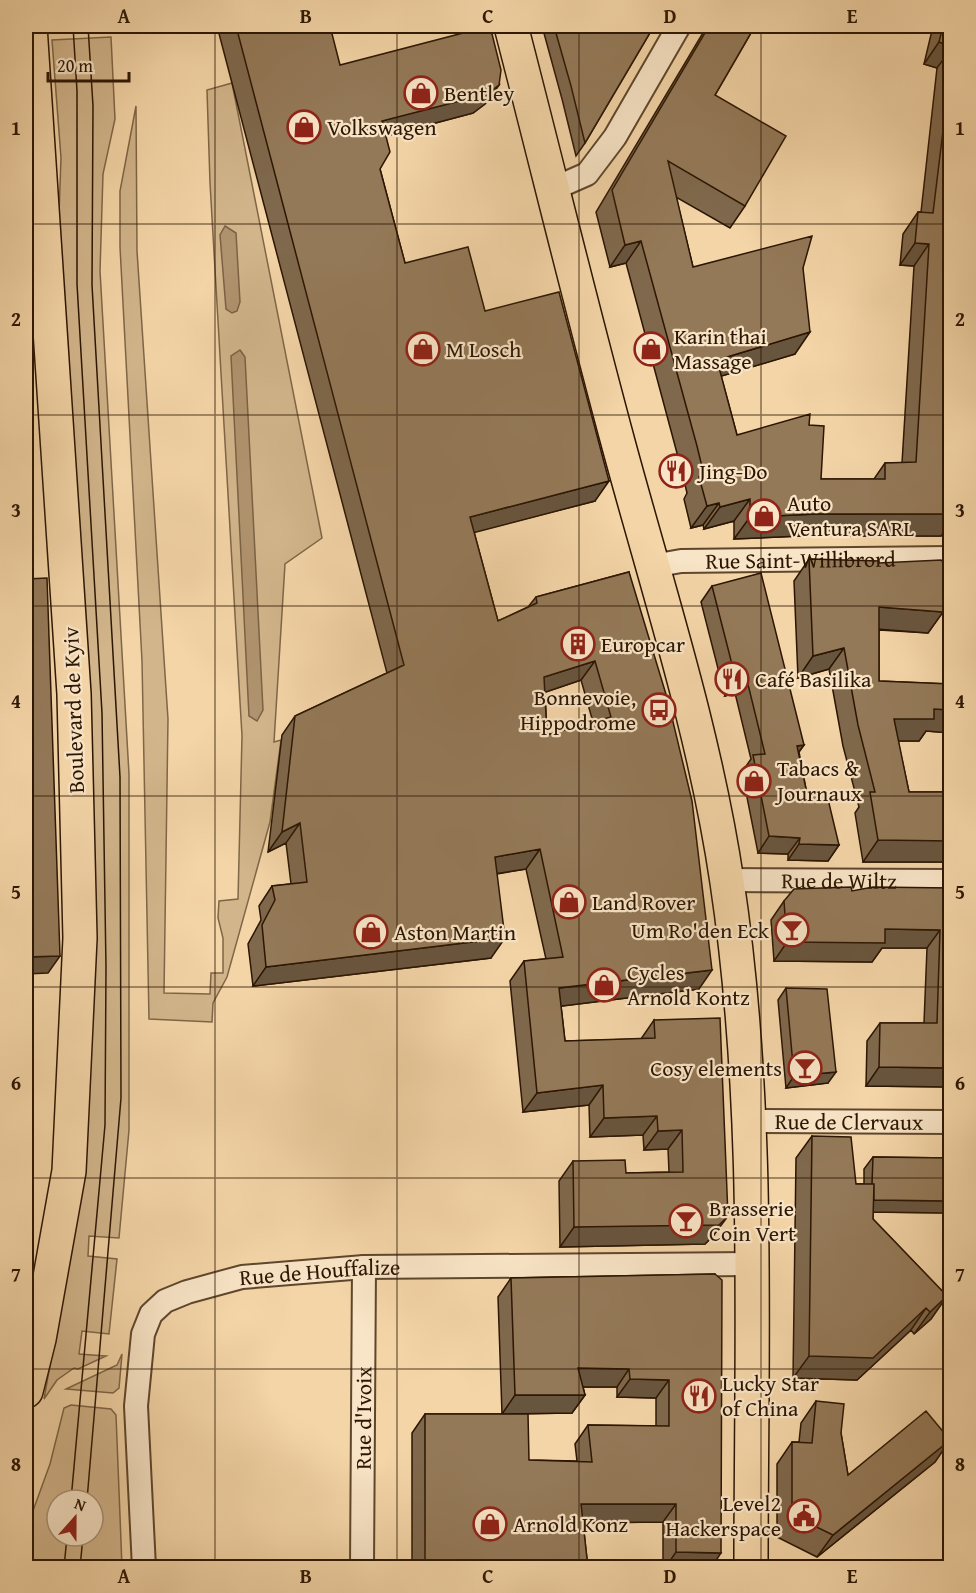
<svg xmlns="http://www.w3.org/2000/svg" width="976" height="1593" font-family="'Gentium Book Plus',serif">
<rect width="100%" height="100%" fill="#f4d5a7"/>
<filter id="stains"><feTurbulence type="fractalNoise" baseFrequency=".00333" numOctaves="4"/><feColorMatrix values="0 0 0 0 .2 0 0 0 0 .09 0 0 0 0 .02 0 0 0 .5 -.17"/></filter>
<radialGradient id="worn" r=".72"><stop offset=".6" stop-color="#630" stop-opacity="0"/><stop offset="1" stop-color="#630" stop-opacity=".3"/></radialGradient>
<path fill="#d2b58b" stroke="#7f6647" stroke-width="1.5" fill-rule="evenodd" d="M 111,37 L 115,119 L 103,174 L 100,271 L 129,774 L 129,1130 L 119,1238 L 89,1236 L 88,1256 L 117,1259 L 109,1334 L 82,1331 L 79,1354 L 106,1356 L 78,1369 L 74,1368 L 57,1380 L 44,1399 L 74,1231 L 59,214 L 61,158 L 52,40 Z
M 232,83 L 322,538 L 285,564 L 274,742 L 281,740 L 270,822 L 227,977 L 213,1003 L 212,1022 L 149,1019 L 142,661 L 120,247 L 120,191 L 136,106 L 137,251 L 168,719 L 164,993 L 210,994 L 211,973 L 223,973 L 223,938 L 218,918 L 219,901 L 238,899 L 242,736 L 210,183 L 207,90 Z
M 122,1354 L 119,1388 L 113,1393 L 66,1389 L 117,1365 Z
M 71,1405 L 111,1409 L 116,1415 L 122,1567 L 26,1567 L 26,1530 L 50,1464 L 64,1408 ZM 57,1500 L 93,1500 L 93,1536 L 57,1536 Z"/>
<path fill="#b0946f" stroke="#7b6244" stroke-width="1.5" d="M 225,226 L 236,233 L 240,302 L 237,311 L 232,313 L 226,309 L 220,235 Z
M 240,350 L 245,357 L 263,710 L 257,721 L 249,716 L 231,356 Z"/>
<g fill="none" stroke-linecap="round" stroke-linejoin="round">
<defs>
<g id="street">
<path d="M 553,189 L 587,174 L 615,137 L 679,26"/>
<path id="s1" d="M 653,566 L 681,561 L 950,558"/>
<path id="s2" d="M 727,880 L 950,881"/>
<path id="s3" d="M 749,1121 L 950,1122"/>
<path id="s4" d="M 144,1568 L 136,1406 L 143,1334 L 151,1314 L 165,1301 L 187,1292 L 242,1277 L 364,1267 L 751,1264"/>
<path id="s5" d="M 362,1568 L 364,1267"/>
</g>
<path id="primary" d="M 511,26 C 547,165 581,306 619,446 C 658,590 705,733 727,882 C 761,1108 751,1339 751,1568
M 26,1391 L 39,1339 L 69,1171 L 80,938 L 74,694 L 30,26"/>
</defs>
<use href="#street" stroke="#5e462c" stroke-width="26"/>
<use href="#primary" stroke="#2c1603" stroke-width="36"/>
<use href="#street" stroke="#f8e4c6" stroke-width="22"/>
<use href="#primary" stroke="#f4d5a7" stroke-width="33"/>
<path stroke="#2c1603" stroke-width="1.5" d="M 71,1500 L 105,1125 L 106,967 L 102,713 L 77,284 L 77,91 L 73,26
M 87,1500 L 121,1098 L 120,777 L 92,285 L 93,106 L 88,26
M 64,1568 L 67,1536
M 80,1568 L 83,1536"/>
</g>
<path fill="#7f684c" stroke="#2c1603" stroke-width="1.5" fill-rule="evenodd" d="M 217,26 L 317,26 L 340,65 L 499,85 L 485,104 L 473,113 L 386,136 L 380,169 L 405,263 L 485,311 L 595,501 L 474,532 L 498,621 L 528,607 L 536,597 L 629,572 L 699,989 L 561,1006 L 565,1041 L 641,1039 L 654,1020 L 714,1235 L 705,1244 L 560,1247 L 559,1181 L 573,1161 L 626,1173 L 669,1172 L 668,1149 L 644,1150 L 643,1135 L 590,1137 L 589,1105 L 523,1112 L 510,981 L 524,961 L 546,959 L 526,869 L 497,874 L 491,958 L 253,986 L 248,944 L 261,920 L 259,906 L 272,886 L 291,884 L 286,843 L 268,852 L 282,735 L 295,716 L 387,673 ZM 581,680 L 593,722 L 547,735 L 545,692 Z
M 542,26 L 654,26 L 585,143 L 576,156 L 562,99 Z
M 707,26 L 755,26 L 715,95 L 745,206 L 730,228 L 676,197 L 693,267 L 803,268 L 795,354 L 721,376 L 737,435 L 809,425 L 821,479 L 874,479 L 885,463 L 902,463 L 914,266 L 900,265 L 903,234 L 918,212 L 921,212 L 937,68 L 924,64 L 933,26 L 951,26 L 951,522 L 941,536 L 801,536 L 734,539 L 734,521 L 704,529 L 703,525 L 691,528 L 684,499 L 687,493 L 681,468 L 626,263 L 610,267 L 596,212 Z
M 809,559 L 879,563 L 943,612 L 928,633 L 879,630 L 879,681 L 948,684 L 948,660 L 951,655 L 951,733 L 926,731 L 919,741 L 898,741 L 909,792 L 951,792 L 951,852 L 943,862 L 863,862 L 855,813 L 859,807 L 843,746 L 829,669 L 798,678 L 794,581 Z
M 712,586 L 804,745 L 799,752 L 807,794 L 839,845 L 828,861 L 788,860 L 788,854 L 758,853 L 742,772 L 751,759 L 735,693 L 725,696 L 701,602 Z
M 951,888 L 951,1087 L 866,1086 L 867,1041 L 880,1023 L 924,1023 L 927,948 L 882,948 L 872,962 L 774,961 L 771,920 L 784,901 L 852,891 Z
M 786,988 L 828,1083 L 786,1088 L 778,1000 Z
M 812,1136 L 856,1184 L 864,1184 L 864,1169 L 873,1157 L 951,1158 L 951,1213 L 873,1212 L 873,1219 L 947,1296 L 931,1319 L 914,1334 L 911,1330 L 857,1380 L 793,1378 L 796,1158 Z
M 715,1274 L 711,1568 L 663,1568 L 663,1522 L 583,1523 L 588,1568 L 412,1568 L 412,1433 L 425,1414 L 502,1414 L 498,1297 L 511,1278 ZM 583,1387 L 617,1387 L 617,1397 L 656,1398 L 656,1426 L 588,1425 L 575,1444 L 577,1461 L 529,1460 L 502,1414 L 572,1413 L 585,1395 Z
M 816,1401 L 841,1433 L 848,1475 L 950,1440 L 935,1462 L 817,1557 L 777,1537 L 777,1464 L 792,1442 L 799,1442 L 801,1423 Z
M 949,1551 L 951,1568 L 937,1568 Z"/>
<path fill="#68553e" stroke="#2c1603" stroke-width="1.5" d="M 939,42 L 951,46 L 951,49 L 937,68 L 924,64 Z
M 499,85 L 485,104 L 473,113 L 368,141 L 382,121 Z
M 641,241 L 626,263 L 610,267 L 625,245 Z
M 915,243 L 929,244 L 914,266 L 900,265 Z
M 810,332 L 795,354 L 702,382 L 717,360 Z
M 609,481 L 595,501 L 457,537 L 470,517 Z
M 750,499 L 734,521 L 704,529 L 720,507 Z
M 719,503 L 703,525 L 691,528 L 707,506 Z
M 816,514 L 951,514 L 951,522 L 941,536 L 801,536 L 734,539 L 750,517 Z
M 879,607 L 943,612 L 928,633 L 864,628 Z
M 844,648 L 829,669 L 798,678 L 813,656 Z
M 595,661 L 581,680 L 531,697 L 544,677 Z
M 746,676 L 735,693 L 725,696 L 736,680 Z
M 934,709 L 951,710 L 951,733 L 926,731 L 919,741 L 879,741 L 894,719 Z
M 804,745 L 792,761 L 797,746 Z
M 300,823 L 286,843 L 268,852 L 282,832 Z
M 769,836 L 800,838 L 788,854 L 758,853 Z
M 951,837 L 951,852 L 943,862 L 863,862 L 878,840 Z
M 799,844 L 839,845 L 828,861 L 788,860 Z
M 540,849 L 526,869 L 481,876 L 495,857 Z
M 885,929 L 940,930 L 927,948 L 882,948 L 872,962 L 774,961 L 787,942 Z
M 505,938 L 491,958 L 253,986 L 266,967 Z
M 60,956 L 48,973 L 26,974 L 26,957 Z
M 712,970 L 699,989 L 546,1008 L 559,988 Z
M 879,1067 L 951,1068 L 951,1087 L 866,1086 Z
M 836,1072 L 828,1083 L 786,1088 L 794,1076 Z
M 603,1085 L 589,1105 L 523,1112 L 537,1093 Z
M 657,1116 L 643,1135 L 590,1137 L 604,1118 Z
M 682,1130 L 668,1149 L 644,1150 L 658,1131 Z
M 872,1200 L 951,1201 L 951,1213 L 864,1212 Z
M 728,1216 L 714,1235 L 705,1244 L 560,1247 L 574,1227 Z
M 947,1296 L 931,1319 L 914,1334 L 930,1312 Z
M 926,1308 L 911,1330 L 857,1380 L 793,1378 L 809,1356 Z
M 578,1368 L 629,1369 L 617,1387 L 565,1387 Z
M 630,1379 L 669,1380 L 656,1398 L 617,1397 Z
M 515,1395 L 585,1395 L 572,1413 L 502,1414 Z
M 950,1440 L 935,1462 L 817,1557 L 833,1535 Z
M 581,1504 L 676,1504 L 663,1522 L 569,1523 Z
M 676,1552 L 721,1553 L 711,1568 L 665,1568 Z"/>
<path fill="#947958" stroke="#2c1603" stroke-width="1.5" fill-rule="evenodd" d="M 236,26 L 330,26 L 340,65 L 490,26 L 501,70 L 499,85 L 487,94 L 382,121 L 390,152 L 380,169 L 405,263 L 468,247 L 485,311 L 559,292 L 609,481 L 470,517 L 498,621 L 537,603 L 536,597 L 629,572 L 668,701 L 692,801 L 712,970 L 559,988 L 565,1041 L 655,1038 L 654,1020 L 720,1018 L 728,1216 L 719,1225 L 574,1227 L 573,1161 L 625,1160 L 626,1173 L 683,1172 L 682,1130 L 658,1131 L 657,1116 L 604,1118 L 603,1085 L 537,1093 L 524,961 L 563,957 L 540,849 L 495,857 L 505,938 L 266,967 L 262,925 L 275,900 L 272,886 L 307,882 L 300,823 L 282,832 L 295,716 L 404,665 ZM 595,661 L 611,717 L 547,735 L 544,677 Z
M 554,26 L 654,26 L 585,143 L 571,86 Z
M 709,26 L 755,26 L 715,95 L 786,136 L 745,206 L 668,161 L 693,267 L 812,236 L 803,268 L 810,332 L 717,360 L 737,435 L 810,414 L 809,425 L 824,426 L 821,479 L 885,479 L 885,463 L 916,462 L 929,244 L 915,243 L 918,212 L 933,213 L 951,65 L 951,514 L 816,514 L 750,517 L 750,499 L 720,507 L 719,503 L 707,506 L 699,477 L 704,475 L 697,446 L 641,241 L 625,245 L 612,190 Z
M 943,26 L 951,26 L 951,46 L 939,42 Z
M 26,149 L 29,183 L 26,183 Z
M 809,559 L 879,561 L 879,563 L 941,560 L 951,570 L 951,592 L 943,612 L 879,607 L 879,681 L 951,684 L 951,710 L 934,709 L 934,719 L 894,719 L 909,792 L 951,792 L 951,841 L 878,840 L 870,792 L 875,792 L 858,725 L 844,648 L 813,656 Z
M 761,573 L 804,745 L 797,746 L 807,794 L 827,795 L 839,845 L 799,844 L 800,838 L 769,836 L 753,755 L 765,754 L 746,676 L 736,680 L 712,586 Z
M 47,578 L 60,956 L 26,957 L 26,579 Z
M 851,887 L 852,891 L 873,887 L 951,888 L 951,1068 L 879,1067 L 880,1023 L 937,1023 L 940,930 L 885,929 L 885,943 L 787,942 L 784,901 L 794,889 Z
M 786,988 L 827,989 L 836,1072 L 794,1076 Z
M 812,1136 L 851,1137 L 856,1184 L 874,1184 L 873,1219 L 947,1296 L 930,1312 L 926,1308 L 873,1358 L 809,1356 Z
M 873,1157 L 951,1158 L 951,1201 L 874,1200 L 874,1184 L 872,1184 Z
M 715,1274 L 722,1280 L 721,1553 L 676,1552 L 676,1504 L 581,1504 L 588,1568 L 425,1568 L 425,1414 L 528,1414 L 529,1460 L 592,1462 L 588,1425 L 669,1426 L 669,1380 L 630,1379 L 629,1369 L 578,1368 L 585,1395 L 515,1395 L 511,1278 Z
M 816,1401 L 844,1404 L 841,1433 L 848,1475 L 926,1411 L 950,1440 L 833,1535 L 792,1515 L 792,1442 L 812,1443 Z
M 949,1551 L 951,1551 L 951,1568 L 940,1568 Z"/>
<path fill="none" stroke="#2c1603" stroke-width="1.5" stroke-opacity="0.55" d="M 215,26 L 215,1568M 397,26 L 397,1568M 579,26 L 579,1568M 761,26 L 761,1568M 26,224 L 950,224M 26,415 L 950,415M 26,606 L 950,606M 26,796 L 950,796M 26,987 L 950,987M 26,1178 L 950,1178M 26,1369 L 950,1369"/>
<defs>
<symbol id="shop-ring" viewBox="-11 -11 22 22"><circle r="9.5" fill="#f8e4c6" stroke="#8f2418" stroke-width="1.5"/><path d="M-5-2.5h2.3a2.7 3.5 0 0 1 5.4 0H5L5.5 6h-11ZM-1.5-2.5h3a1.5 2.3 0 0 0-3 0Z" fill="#8f2418"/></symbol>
<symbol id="restaurant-ring" viewBox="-11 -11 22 22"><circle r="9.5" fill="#f8e4c6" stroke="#8f2418" stroke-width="1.5"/><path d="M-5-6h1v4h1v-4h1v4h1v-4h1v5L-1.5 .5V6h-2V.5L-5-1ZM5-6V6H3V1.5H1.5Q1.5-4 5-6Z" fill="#8f2418"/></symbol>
<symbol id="building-ring" viewBox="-11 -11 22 22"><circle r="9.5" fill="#f8e4c6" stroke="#8f2418" stroke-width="1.5"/><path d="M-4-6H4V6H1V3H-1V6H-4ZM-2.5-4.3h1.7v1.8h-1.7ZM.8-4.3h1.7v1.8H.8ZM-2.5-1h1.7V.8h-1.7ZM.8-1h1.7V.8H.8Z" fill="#8f2418"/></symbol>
<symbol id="bus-ring" viewBox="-11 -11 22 22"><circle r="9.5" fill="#f8e4c6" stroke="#8f2418" stroke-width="1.5"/><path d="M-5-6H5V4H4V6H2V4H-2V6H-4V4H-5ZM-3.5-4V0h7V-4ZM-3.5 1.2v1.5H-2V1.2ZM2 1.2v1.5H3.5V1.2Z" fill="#8f2418"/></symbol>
<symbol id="bar-ring" viewBox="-11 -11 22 22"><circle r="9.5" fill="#f8e4c6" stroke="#8f2418" stroke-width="1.5"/><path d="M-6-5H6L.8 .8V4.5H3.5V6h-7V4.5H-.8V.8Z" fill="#8f2418"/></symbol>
<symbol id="civic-ring" viewBox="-11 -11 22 22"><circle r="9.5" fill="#f8e4c6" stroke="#8f2418" stroke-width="1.5"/><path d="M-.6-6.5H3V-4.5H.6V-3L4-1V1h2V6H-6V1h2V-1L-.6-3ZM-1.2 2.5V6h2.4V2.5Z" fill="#8f2418"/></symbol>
</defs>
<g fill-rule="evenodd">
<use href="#shop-ring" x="402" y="74" width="38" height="38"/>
<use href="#shop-ring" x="285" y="108" width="38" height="38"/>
<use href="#shop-ring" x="404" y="330" width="38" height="38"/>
<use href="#shop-ring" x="632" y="330" width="38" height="38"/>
<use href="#restaurant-ring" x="657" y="452" width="38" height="38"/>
<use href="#shop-ring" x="745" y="497" width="38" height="38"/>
<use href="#building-ring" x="559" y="625" width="38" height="38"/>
<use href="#restaurant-ring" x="713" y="660" width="38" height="38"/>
<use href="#bus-ring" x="640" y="691" width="38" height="38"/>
<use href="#shop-ring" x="735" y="762" width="38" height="38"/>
<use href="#shop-ring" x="550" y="883" width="38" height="38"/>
<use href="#bar-ring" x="773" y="911" width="38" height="38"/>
<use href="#shop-ring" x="352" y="913" width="38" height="38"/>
<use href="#shop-ring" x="585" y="966" width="38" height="38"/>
<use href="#bar-ring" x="786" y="1049" width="38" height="38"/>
<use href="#bar-ring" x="667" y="1202" width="38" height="38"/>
<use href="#restaurant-ring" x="680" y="1377" width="38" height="38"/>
<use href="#civic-ring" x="785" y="1497" width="38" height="38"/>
<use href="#shop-ring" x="471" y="1505" width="38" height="38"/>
</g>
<g text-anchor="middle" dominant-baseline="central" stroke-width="4.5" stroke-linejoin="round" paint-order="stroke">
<g font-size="22" fill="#2c1603" stroke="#f8e4c6" text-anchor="start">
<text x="444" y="93">Bentley</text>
<text x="327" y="127">Volkswagen</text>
<text x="674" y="336">Karin thai<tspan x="674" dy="25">Massage</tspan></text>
<text x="446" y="349">M Losch</text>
<text x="699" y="471">Jing-Do</text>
<text x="787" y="503">Auto<tspan x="787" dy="25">Ventura SARL</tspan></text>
<text x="601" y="644">Europcar</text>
<text x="755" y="679">Café Basilika</text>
<text x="636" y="697" text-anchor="end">Bonnevoie,<tspan x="636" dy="25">Hippodrome</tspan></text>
<text x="777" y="768">Tabacs &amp;<tspan x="777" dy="25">Journaux</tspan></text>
<text x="592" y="902">Land Rover</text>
<text x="769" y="930" text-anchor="end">Um Ro'den Eck</text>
<text x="394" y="932">Aston Martin</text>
<text x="627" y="972">Cycles<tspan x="627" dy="25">Arnold Kontz</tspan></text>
<text x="782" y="1068" text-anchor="end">Cosy elements</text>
<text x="709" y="1208">Brasserie<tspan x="709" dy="25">Coin Vert</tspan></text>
<text x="722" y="1383">Lucky Star<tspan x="722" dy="25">of China</tspan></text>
<text x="781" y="1503" text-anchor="end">Level2<tspan x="781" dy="25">Hackerspace</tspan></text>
<text x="513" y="1524">Arnold Konz</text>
</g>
<g font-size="22" fill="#2c1603" stroke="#f8e4c6">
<text stroke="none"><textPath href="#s1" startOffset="148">Rue Saint-Willibrord</textPath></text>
<text transform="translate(73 710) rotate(-92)">Boulevard de Kyiv</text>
<text stroke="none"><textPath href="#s2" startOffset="112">Rue de Wiltz</textPath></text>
<text stroke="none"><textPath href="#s3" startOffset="100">Rue de Clervaux</textPath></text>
<text stroke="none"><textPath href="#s4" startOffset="434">Rue de Houffalize</textPath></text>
<text stroke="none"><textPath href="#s5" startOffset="150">Rue d'Ivoix</textPath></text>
</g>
</g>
<rect width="976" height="1593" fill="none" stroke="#f4d5a7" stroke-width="66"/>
<g transform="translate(75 1518) rotate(21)"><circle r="28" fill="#f8e4c6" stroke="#a69278" stroke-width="1.5"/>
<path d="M0-4.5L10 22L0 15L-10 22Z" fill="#8f2418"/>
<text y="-9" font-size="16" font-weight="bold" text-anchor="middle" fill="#2c1603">N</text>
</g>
<path d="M48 72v9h81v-9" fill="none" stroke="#2c1603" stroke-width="3"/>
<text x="57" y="72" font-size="18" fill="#2c1603" stroke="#f8e4c6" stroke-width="4.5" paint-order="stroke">20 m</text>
<rect x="33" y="33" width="910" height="1527" fill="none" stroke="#2c1603" stroke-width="2"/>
<g font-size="20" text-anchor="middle" font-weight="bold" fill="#2c1603">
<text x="124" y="23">A</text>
<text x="306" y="23">B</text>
<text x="488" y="23">C</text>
<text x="670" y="23">D</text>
<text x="852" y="23">E</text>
<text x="16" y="135">1</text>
<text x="960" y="135">1</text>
<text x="16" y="326">2</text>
<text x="960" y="326">2</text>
<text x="16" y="517">3</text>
<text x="960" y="517">3</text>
<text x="16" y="708">4</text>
<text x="960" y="708">4</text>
<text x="16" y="899">5</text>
<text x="960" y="899">5</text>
<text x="16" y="1090">6</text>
<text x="960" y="1090">6</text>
<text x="16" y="1281">7</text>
<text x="960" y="1281">7</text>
<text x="16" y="1471">8</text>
<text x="960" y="1471">8</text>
<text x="124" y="1583">A</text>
<text x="306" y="1583">B</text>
<text x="488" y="1583">C</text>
<text x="670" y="1583">D</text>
<text x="852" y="1583">E</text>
</g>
<rect width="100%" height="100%" filter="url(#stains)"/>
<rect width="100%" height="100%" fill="url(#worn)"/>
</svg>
